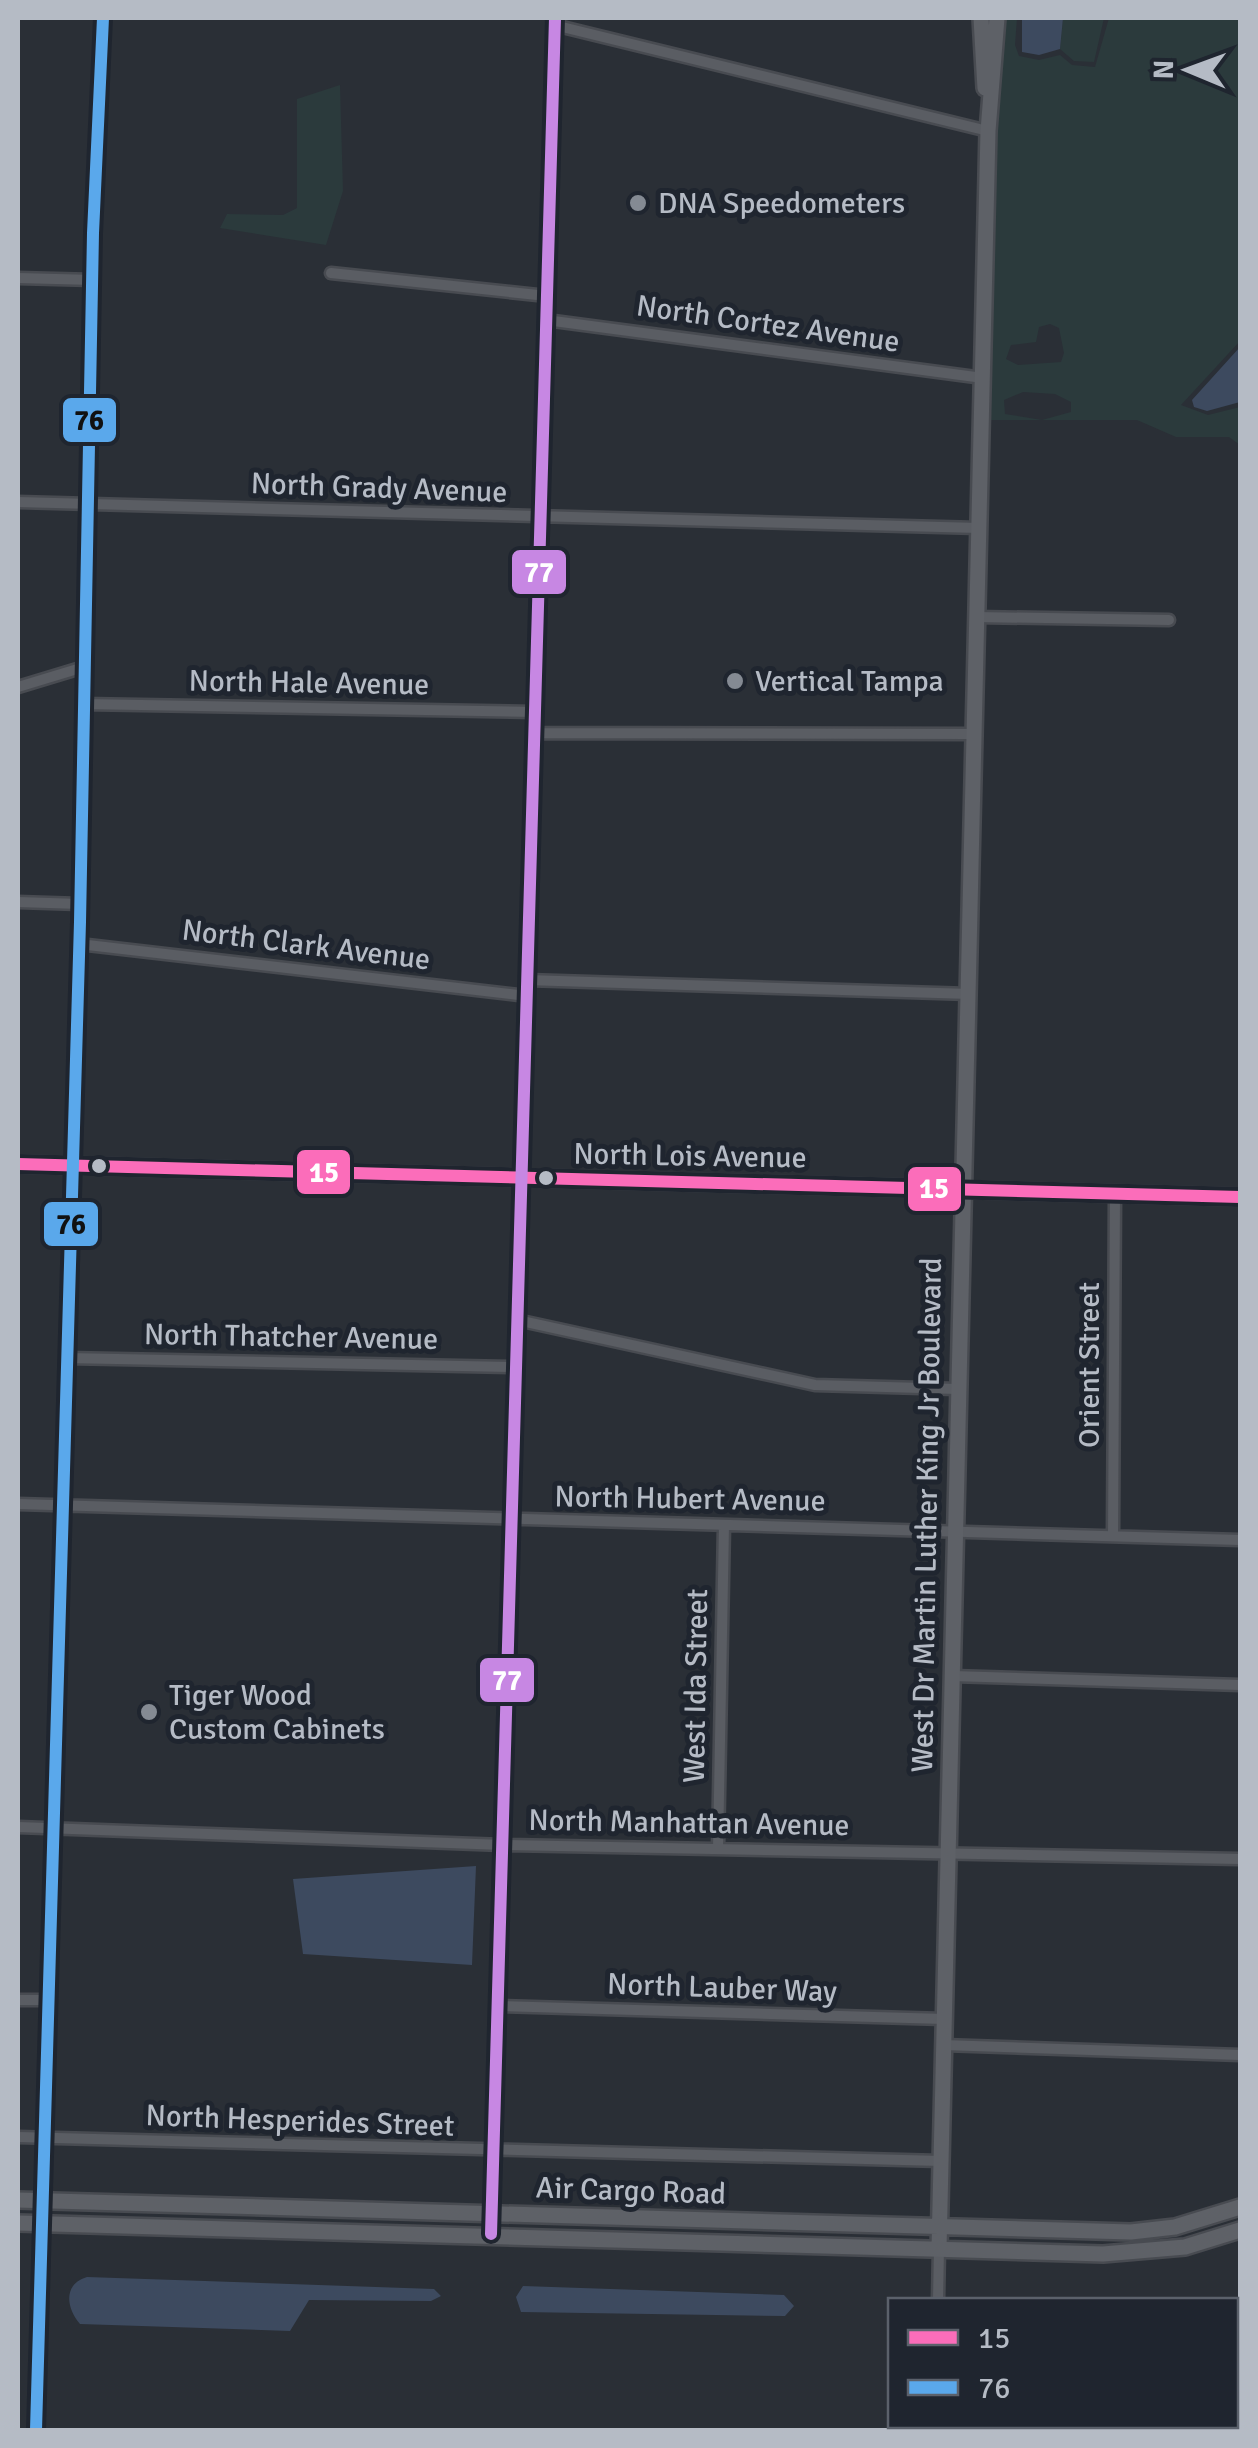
<svg xmlns="http://www.w3.org/2000/svg" width="1258" height="2448" font-family="Signika,sans-serif">
<rect width="100%" height="100%" fill="#2a2f36"/>
<path fill="#2b3a3c" fill-rule="evenodd" d="M 1004,18 L 1017,18 L 1015,45 L 1019,56 L 1039,60 L 1060,55 L 1072,65 L 1095,67 L 1109,18 L 1240,18 L 1240,341 L 1181,405 L 1208,415 L 1240,407 L 1240,445 L 1229,437 L 1176,437 L 1137,420 L 988,420 L 994,127 ZM 1050,324 L 1059,328 L 1064,353 L 1061,362 L 1018,365 L 1006,359 L 1011,345 L 1036,342 L 1039,327 ZM 1023,392 L 1055,394 L 1071,402 L 1071,412 L 1042,420 L 1005,414 L 1004,400 Z
M 1063,18 L 1104,18 L 1094,62 L 1074,61 L 1060,49 Z
M 340,85 L 343,191 L 326,245 L 220,228 L 227,214 L 283,215 L 297,208 L 297,99 Z"/>
<path fill="#3d4a5f" d="M 1022,18 L 1063,18 L 1060,49 L 1039,55 L 1022,52 Z
M 1240,347 L 1240,402 L 1207,411 L 1194,407 L 1192,400 Z
M 476,1866 L 472,1965 L 303,1954 L 293,1879 Z
M 87,2277 L 434,2289 L 441,2296 L 431,2301 L 309,2300 L 290,2331 L 80,2324 C 66,2308 63,2284 87,2277 Z
M 523,2286 L 784,2295 L 794,2306 L 785,2316 L 521,2312 L 516,2297 Z"/>
<g fill="none" stroke-linecap="round" stroke-linejoin="round">
<defs>
<path id="street" d="M 554,25 L 988,131
M 331,273 L 547,296
M 18,278 L 94,280
M 546,320 L 983,378
M 18,502 L 979,528
M 976,617 L 1169,620
M 18,687 L 84,667
M 83,704 L 535,712
M 534,733 L 973,734
M 18,902 L 80,904
M 79,944 L 527,996
M 527,980 L 970,994
M 517,1320 L 815,1385 L 957,1389
M 66,1358 L 515,1367
M 18,1504 L 1240,1540
M 1113,1536 L 1115,1194
M 952,1676 L 1240,1685
M 18,1827 L 503,1845 L 1240,1859
M 718,1849 L 724,1525
M 18,2000 L 47,2000
M 498,2006 L 944,2019
M 943,2045 L 1240,2055
M 18,2137 L 941,2161
M 491,2234 L 555,18
M 938,2300 L 939,2249
M 36,2430 L 80,922 L 93,233 L 103,18
M 936,2430 L 936,2426"/>
<path id="secondary" d="M 981,18 L 985,88
M 18,1164 L 1240,1197
M 18,2200 L 1131,2232 L 1175,2227 L 1240,2207
M 18,2223 L 1103,2254 L 1185,2247 L 1240,2230
M 939,2249 L 988,131 L 997,18"/>
</defs>
<use href="#street" stroke="#484b51" stroke-width="15"/>
<use href="#secondary" stroke="#484b51" stroke-width="20"/>
<use href="#street" stroke="#5a5d63" stroke-width="10"/>
<use href="#secondary" stroke="#5e6167" stroke-width="15"/>
<defs>
<path id="bus-1" d="M 18,1164 L 1240,1197"/>
<path id="bus-2" d="M 36,2430 L 80,922 L 93,233 L 103,18"/>
<path id="bus-3" d="M 491,2234 L 555,18"/>
</defs>
<use href="#bus-1" stroke="#1f252f" stroke-width="20"/>
<use href="#bus-2" stroke="#1f252f" stroke-width="20"/>
<use href="#bus-3" stroke="#1f252f" stroke-width="20"/>
<use href="#bus-1" stroke="#fb6dba" stroke-width="12"/>
<use href="#bus-2" stroke="#5aa8eb" stroke-width="12"/>
<use href="#bus-3" stroke="#c787e3" stroke-width="12"/>
</g>
<g fill="#848a93" stroke="#1f252f" stroke-width="4">
<circle cx="638" cy="203" r="10"/>
<circle cx="735" cy="681" r="10"/>
<circle cx="149" cy="1712" r="10"/>
</g>
<g fill="#b5bbc5" stroke="#1f252f" stroke-width="4">
<circle cx="99" cy="1166" r="9"/>
<circle cx="546" cy="1178" r="9"/>
</g>
<g text-anchor="middle" dominant-baseline="central" stroke-width="10" stroke-linejoin="round" paint-order="stroke">
<g font-size="30" fill="#b5bbc5" stroke="#1f252f" text-anchor="start">
<text x="658" y="203">DNA Speedometers</text>
<text x="755" y="681">Vertical Tampa</text>
<text x="169" y="1695">Tiger Wood<tspan x="169" dy="34">Custom Cabinets</tspan></text>
</g>
<g font-size="30" fill="#b5bbc5" stroke="#1f252f">
<text transform="translate(768 324) rotate(8)">North Cortez Avenue</text>
<text transform="translate(379 488) rotate(2)">North Grady Avenue</text>
<text transform="translate(309 683) rotate(1)">North Hale Avenue</text>
<text transform="translate(306 945) rotate(7)">North Clark Avenue</text>
<text transform="translate(690 1156) rotate(1)">North Lois Avenue</text>
<text transform="translate(291 1337) rotate(1)">North Thatcher Avenue</text>
<text transform="translate(1089 1365) rotate(-90)">Orient Street</text>
<text transform="translate(690 1499) rotate(1)">North Hubert Avenue</text>
<text transform="translate(927 1515) rotate(-89)">West Dr Martin Luther King Jr Boulevard</text>
<text transform="translate(696 1686) rotate(-89)">West Ida Street</text>
<text transform="translate(689 1823) rotate(1)">North Manhattan Avenue</text>
<text transform="translate(722 1988) rotate(2)">North Lauber Way</text>
<text transform="translate(300 2121) rotate(2)">North Hesperides Street</text>
<text transform="translate(631 2191) rotate(2)">Air Cargo Road</text>
</g>
</g>
<g stroke="#1f252f" stroke-width="4">
<rect x="61" y="396" width="57" height="48" rx="10" fill="#5aa8eb"/>
<rect x="510" y="548" width="58" height="48" rx="10" fill="#c787e3"/>
<rect x="295" y="1148" width="57" height="48" rx="10" fill="#fb6dba"/>
<rect x="906" y="1165" width="57" height="48" rx="10" fill="#fb6dba"/>
<rect x="42" y="1200" width="58" height="48" rx="10" fill="#5aa8eb"/>
<rect x="478" y="1656" width="58" height="48" rx="10" fill="#c787e3"/>
</g>
<g font-size="28" text-anchor="middle" font-weight="bold" fill="#fff">
<text x="539" y="582">77</text>
<text x="324" y="1182">15</text>
<text x="934" y="1198">15</text>
<text x="507" y="1690">77</text>
</g>
<g font-size="28" text-anchor="middle" font-weight="bold" fill="#111">
<text x="89" y="430">76</text>
<text x="71" y="1234">76</text>
</g>
<rect width="1258" height="2448" fill="none" stroke="#b5bbc5" stroke-width="40"/>
<rect x="888" y="2298" width="350" height="130" fill="#1f252f" stroke="#5b616b" stroke-width="2.5"/>
<rect x="908" y="2330" width="50" height="15" fill="#fb6dba" stroke="#5b616b" stroke-width="2.5"/>
<text x="978" y="2348" font-size="30" fill="#b5bbc5">15</text>
<rect x="908" y="2380" width="50" height="15" fill="#5aa8eb" stroke="#5b616b" stroke-width="2.5"/>
<text x="978" y="2398" font-size="30" fill="#b5bbc5">76</text>
<g transform="translate(1188 70) rotate(271)" stroke="#1f252f" stroke-width="8" paint-order="stroke">
<path d="M0-8L18 38L0 25L-18 38Z" fill="#b5bbc5"/>
<text y="-15" font-size="28" font-weight="bold" text-anchor="middle" fill="#b5bbc5">N</text>
</g>
</svg>
